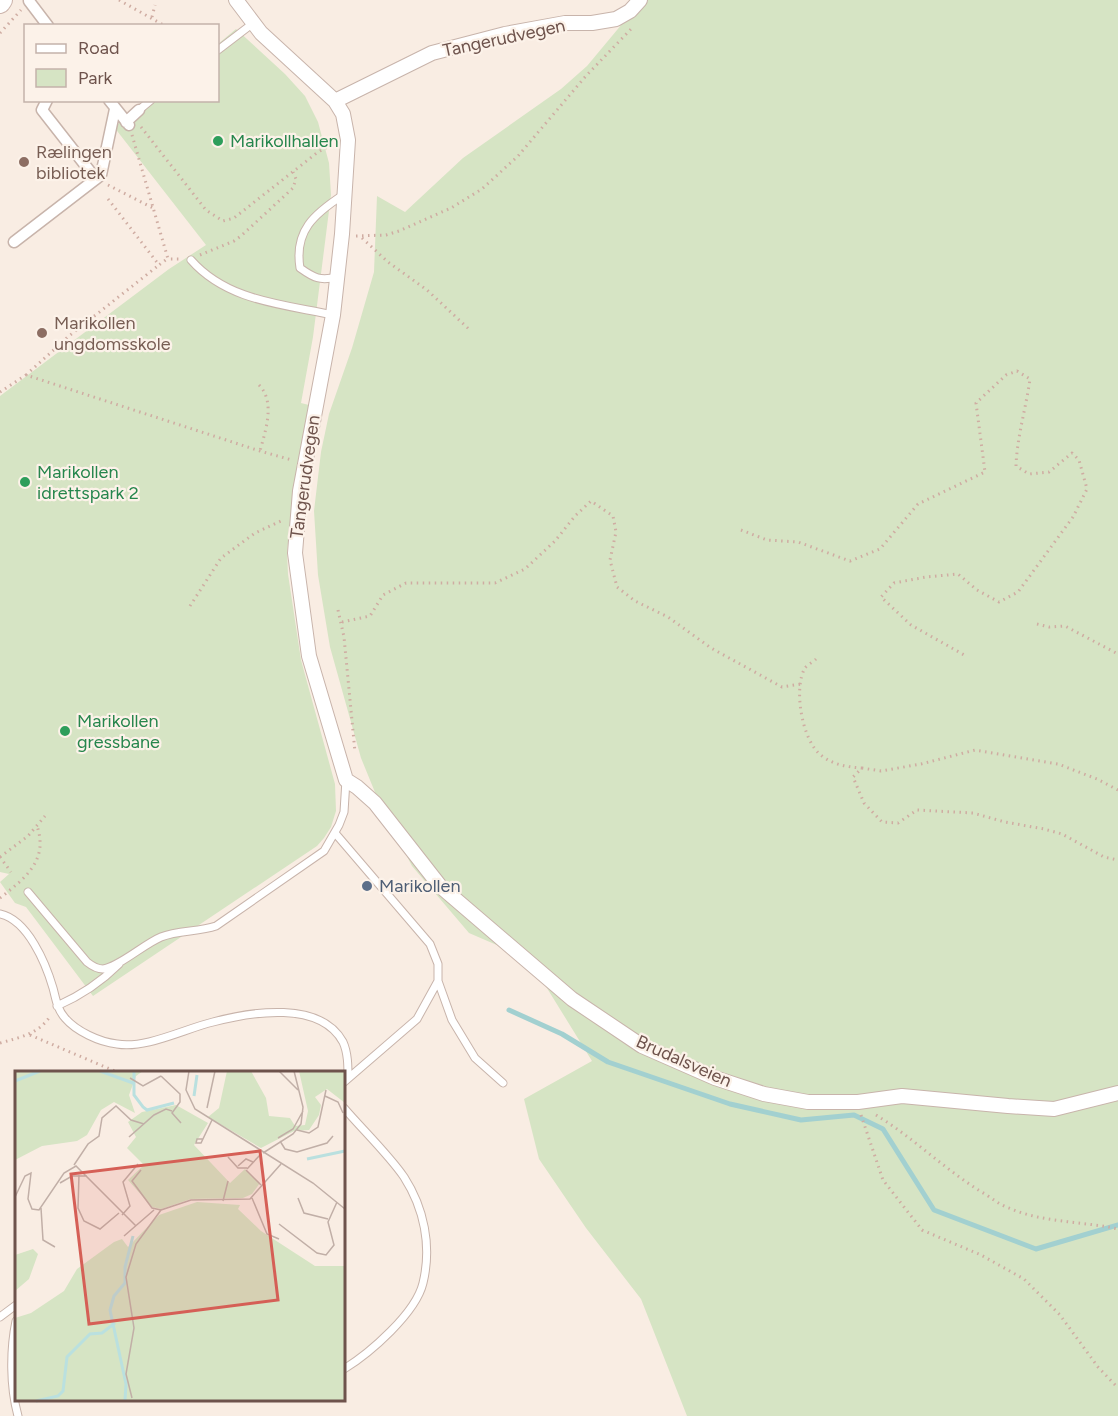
<svg xmlns="http://www.w3.org/2000/svg" width="1118" height="1416" font-family="Figtree,sans-serif">
<rect width="100%" height="100%" fill="#f9ede3"/>
<path fill="#d6e4c4" d="M 642,0 L 1118,0 L 1118,1416 L 687,1416 L 641,1299 L 586,1228 L 539,1159 L 524,1099 L 592,1061 L 529,959 L 469,933 L 412,866 L 379,802 L 361,758 L 330,647 L 318,575 L 314,511 L 321,452 L 329,414 L 352,348 L 374,272 L 377,196 L 405,212 L 463,158 L 561,89 L 587,66 Z
M 236,29 L 285,74 L 305,96 L 318,122 L 329,163 L 331,195 L 313,337 L 301,403 L 309,405 L 294,489 L 287,552 L 288,574 L 301,660 L 335,784 L 336,811 L 331,827 L 324,838 L 317,846 L 93,996 L 26,907 L 15,903 L 0,882 L 9,874 L 0,872 L 0,396 L 169,269 L 206,245 L 114,127 L 148,101 L 218,100 L 218,44 Z"/>
<g fill="none" stroke-linecap="round" stroke-linejoin="round">
<path stroke="#a2d0d0" stroke-width="5" d="M 509,1010 L 562,1034 L 608,1062 L 730,1104 L 801,1120 L 854,1115 L 883,1129 L 934,1210 L 1036,1249 L 1118,1225"/>
<defs>
<path id="service" d="M 218,50 L 252,24
M 139,110 L 151,100
M 191,260 C 227,301 282,304 333,315
M 337,277 C 320,281 314,278 300,268 C 294,231 314,214 343,195
M 335,833 L 430,944 L 438,964 L 438,981 L 452,1020 L 475,1058 L 503,1083
M 28,892 L 87,962 C 92,966 97,969 103,969 C 119,967 144,944 161,937 C 178,930 198,932 216,926 L 324,851 L 339,825 L 344,812 L 346,780
M 0,914 C 28,920 46,964 53,988 C 56,999 57,1009 65,1018 C 76,1031 99,1042 117,1044 C 146,1049 184,1029 213,1022 C 251,1012 320,1000 343,1042 C 348,1053 348,1066 348,1078
M 57,1006 C 82,995 100,983 119,964
M 344,1082 L 417,1019 L 438,981
M 344,1108 C 362,1129 389,1155 404,1177 C 424,1208 432,1246 423,1283 C 416,1313 370,1353 344,1369
M 0,1317 L 16,1305
M 16,1321 C 10,1350 10,1387 18,1416"/>
<path id="pedestrian" d="M 29,1 L 48,26
M 47,100 L 42,110 L 96,179
M 109,100 L 129,125
M 126,122 L 139,110
M 14,242 L 101,175 L 115,109"/>
<path id="minor" d="M 236,0 L 261,33 L 335,101 L 343,114 L 348,140 L 342,234 L 333,315 L 300,491 L 295,553 L 309,656 L 346,780 L 357,787 L 375,803 L 440,886 L 572,999 L 642,1046 L 715,1078 L 764,1094 L 808,1102 L 858,1102 L 902,1096 L 1008,1106 L 1054,1109 L 1118,1093
M 335,101 L 432,53 L 505,34 L 565,23 L 592,23 L 616,19 L 630,11 L 640,0"/>
<path id="secondary" d="M 0,3 L 2,0"/>
</defs>
<use href="#service" stroke="#c8b4ab" stroke-width="9"/>
<use href="#pedestrian" stroke="#c8b4ab" stroke-width="13"/>
<use href="#minor" stroke="#c8b4ab" stroke-width="16"/>
<use href="#secondary" stroke="#cdb5ac" stroke-width="22"/>
<path stroke="#cfaca2" stroke-width="3" stroke-dasharray="1.5 4.5" stroke-linecap="butt" d="M 119,0 L 165,26
M 152,17 L 155,5
M 0,33 L 21,10
M 141,127 L 206,210 L 223,221 L 234,218 L 318,152 L 335,143
M 132,135 L 168,259 L 180,259
M 108,185 L 153,208
M 108,199 L 159,265 L 167,259
M 356,236 L 386,235 L 399,231 L 451,208 L 482,189 L 518,156 L 585,77 L 631,29
M 362,238 L 388,262 L 427,290 L 471,331
M 200,255 L 234,241 L 241,236 L 293,188 L 296,179 L 293,172
M 26,375 L 69,336 L 159,265
M 259,385 C 276,402 265,432 260,451
M 0,392 L 26,375 L 260,451 L 292,460
M 741,530 L 767,540 L 798,542 L 850,561 L 880,549 L 918,504 L 985,472 L 976,403 L 1006,375 L 1017,371 L 1030,379 C 1026,408 1017,437 1016,466 L 1029,474 L 1049,472 L 1072,453 L 1079,460 L 1087,489 L 1073,517 L 1018,592 L 999,602 L 977,590 L 958,574 L 926,577 L 894,583 L 881,597 L 911,625 L 966,656
M 190,606 L 221,558 L 255,533 L 283,520
M 338,610 L 344,637 L 355,752
M 342,622 L 370,616 L 383,595 L 406,583 L 495,583 L 525,569 L 555,541 L 575,516 L 591,501 L 613,516 L 616,532 L 610,560 L 617,587 L 635,601 L 668,617 L 711,648 L 782,687 L 801,684
M 1037,624 L 1049,627 L 1065,626 L 1118,654
M 816,659 C 813,662 807,665 805,668 C 793,688 802,742 822,756 C 834,765 847,767 862,768
M 1118,790 L 1097,779 L 1058,764 L 975,750 L 921,764 L 881,771 L 862,768 L 853,777 L 864,803 L 882,822 L 898,823 L 917,810 L 973,813 L 1005,822 L 1044,829 L 1062,834 L 1104,857 L 1118,860
M 0,857 L 28,836 L 45,816
M 0,857 L 11,872
M 0,898 C 24,879 49,861 37,826
M 30,1035 L 117,1072
M 0,1043 C 21,1037 39,1034 51,1015
M 861,1115 L 883,1180 L 922,1230 L 981,1255 L 1024,1279 L 1060,1315 L 1098,1367 L 1118,1388
M 876,1115 C 914,1138 946,1171 985,1194 C 993,1199 1000,1205 1009,1208 C 1043,1223 1082,1221 1118,1229"/>
<use href="#service" stroke="#fff" stroke-width="7"/>
<use href="#pedestrian" stroke="#fff" stroke-width="10"/>
<use href="#minor" stroke="#fff" stroke-width="14"/>
<use href="#secondary" stroke="#fff" stroke-width="20"/>
</g>
<g fill="#2e9e5b" stroke="#fcf2e9" stroke-width="2">
<circle cx="218" cy="141" r="6"/>
<circle cx="25" cy="482" r="6"/>
<circle cx="65" cy="731" r="6"/>
</g>
<g fill="#8d6e63" stroke="#fcf2e9" stroke-width="2">
<circle cx="24" cy="162" r="6"/>
<circle cx="42" cy="333" r="6"/>
</g>
<circle fill="#5c6f8a" stroke="#fcf2e9" stroke-width="2" cx="367" cy="886" r="6"/>
<g text-anchor="middle" dominant-baseline="central" stroke-width="4.5" stroke-linejoin="round" paint-order="stroke">
<g font-size="18" fill="#6e534c" stroke="#fcf2e9">
<text transform="translate(504 38) rotate(-12)">Tangerudvegen</text>
<text transform="translate(305 477) rotate(-82)">Tangerudvegen</text>
<text transform="translate(684 1061) rotate(24)">Brudalsveien</text>
</g>
<g font-size="18" fill="#27864d" stroke="#fcf2e9" text-anchor="start">
<text x="230" y="141">Marikollhallen</text>
<text x="37" y="472">Marikollen<tspan x="37" dy="21">idrettspark 2</tspan></text>
<text x="77" y="721">Marikollen<tspan x="77" dy="21">gressbane</tspan></text>
</g>
<g font-size="18" fill="#785e54" stroke="#fcf2e9" text-anchor="start">
<text x="36" y="152">Rælingen<tspan x="36" dy="21">bibliotek</tspan></text>
<text x="54" y="323">Marikollen<tspan x="54" dy="21">ungdomsskole</tspan></text>
</g>
<g font-size="18" fill="#4e5e75" stroke="#fcf2e9" text-anchor="start">
<text x="379" y="886">Marikollen</text>
</g>
</g>
<g transform="translate(15 1071)">
<rect width="330" height="330" fill="#f9ede3"/>
<path d="M 0,0 L 128,0 L 121,5 L 114,24 L 120,42 L 99,31 L 86,39 L 72,64 L 62,70 L 27,75 L 0,89 ZM 212,0 L 236,0 L 251,27 L 254,45 L 275,47 L 280,55 L 290,54 L 293,40 L 284,0 L 330,0 L 330,32 L 312,18 L 300,26 L 306,34 L 304,44 L 294,59 L 279,60 L 246,77 L 193,46 L 204,37 ZM 161,34 L 193,52 L 179,74 L 215,112 L 230,98 L 245,112 L 237,123 L 228,127 L 176,128 L 146,138 L 137,136 L 113,109 L 129,94 L 112,77 L 121,66 L 113,51 L 127,41 ZM 182,131 L 225,134 L 223,138 L 246,160 L 300,195 L 330,195 L 330,330 L 0,330 L 0,247 L 16,242 L 49,220 L 62,198 L 99,171 L 107,168 L 113,176 L 144,144 ZM 18,178 L 23,183 L 14,208 L 0,220 L 0,184 Z" fill="#d6e4c4"/>
<path fill="none" stroke="#bae0df" stroke-width="3" d="M 85,0 L 118,12M 119,0 L 119,24 L 128,36 L 132,39 L 159,32M 0,10 L 25,0M 179,25 L 182,4M 292,88 L 330,80M 110,329 L 111,313 L 95,239 L 99,225 L 110,212 L 110,196 L 118,165M 21,330 L 43,325 L 48,320 L 52,286 L 75,263 L 87,262 L 100,252"/>
<path fill="none" stroke="#c1afa7" stroke-width="1.5" d="M 174,0 L 171,19 L 180,38 L 298,112 L 330,138M 264,0 L 283,19M 146,5 L 165,23 L 165,31 L 157,42 L 166,52M 115,7 L 128,15 L 146,5M 310,25 L 323,31 L 328,42M 192,37 L 200,0M 282,59 L 294,62 L 303,56 L 311,19M 114,66 L 139,44 L 151,38 L 157,40M 263,67 L 278,58 L 288,40M 188,68 L 182,68 L 181,72 L 186,72 L 197,49M 265,70 L 270,78 L 282,81 L 312,72 L 318,65M 248,82 L 278,63 L 286,53 L 288,36 L 279,0M 213,86 L 223,97 L 232,97M 59,94 L 73,73 L 84,65 L 87,47 L 101,35 L 116,49 L 129,53M 223,95 L 231,88 L 238,91M 232,98 L 245,84M 126,99 L 117,110 L 137,137 L 146,139M 231,99 L 246,114M 64,104 L 63,137 L 69,150 L 85,158 L 104,142M 45,112 L 57,105 L 72,105M 0,126 L 10,105 L 16,102 L 13,128 L 17,138 L 24,139 L 49,102 L 61,95 L 121,155M 237,127 L 252,163 L 264,168M 283,127 L 289,142 L 313,148M 208,130 L 213,110M 26,137 L 28,169 L 40,176M 107,144 L 115,135 L 108,111 L 123,93M 264,153 L 302,182 L 311,184 L 319,174 L 313,151 L 322,131M 109,165 L 139,139M 117,327 L 111,303 L 119,257 L 111,206 L 121,173 L 146,139 L 176,129 L 235,128 L 266,93"/>
<path fill="#d55f56" fill-opacity="0.15" stroke="#d55f56" stroke-width="3" d="M 245,80 L 263,229 L 74,253 L 56,103 Z"/>
<rect width="330" height="330" fill="none" stroke="#6e534c" stroke-width="3"/>
</g>
<rect x="24" y="24" width="195" height="78" fill="#fcf2e9" stroke="#c3b2aa" stroke-width="1.5"/>
<rect x="36" y="44" width="30" height="9" fill="#ffffff" stroke="#c3b2aa" stroke-width="1.5"/>
<text x="78" y="54" font-size="18" fill="#6e534c">Road</text>
<rect x="36" y="69" width="30" height="18" fill="#d6e4c4" stroke="#c3b2aa" stroke-width="1.5"/>
<text x="78" y="84" font-size="18" fill="#6e534c">Park</text>
</svg>
